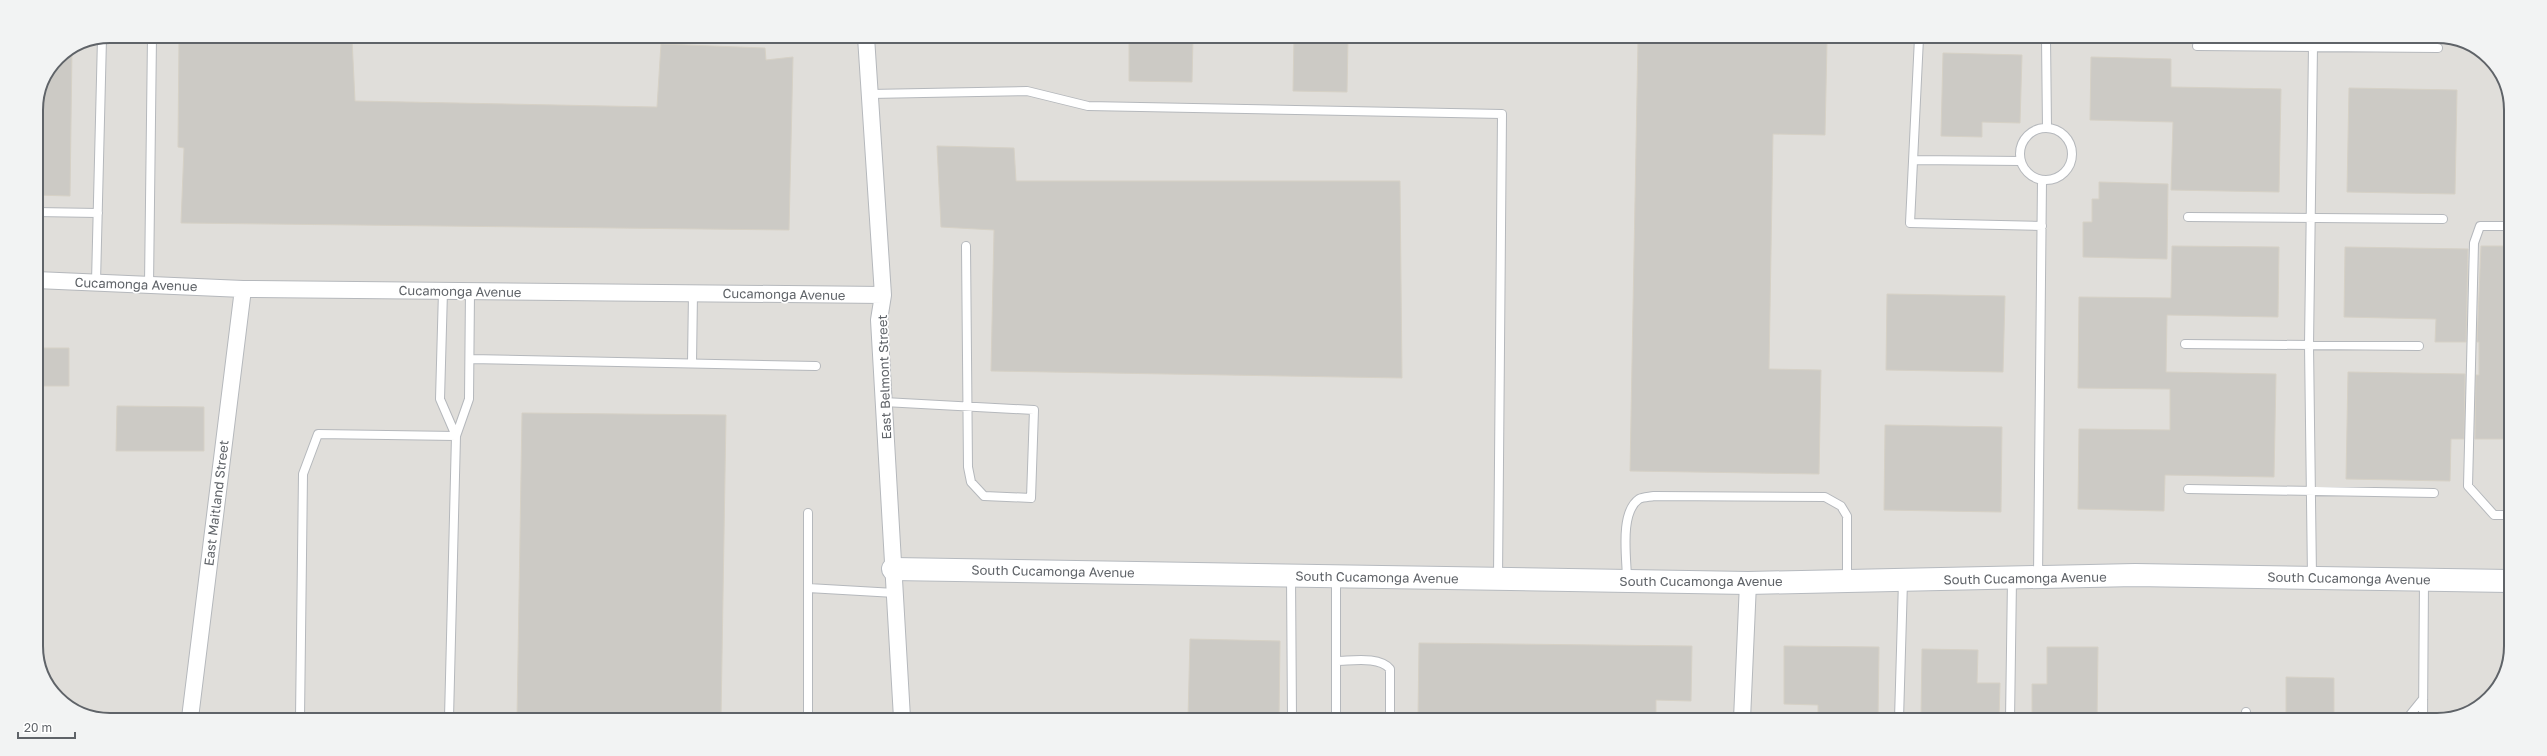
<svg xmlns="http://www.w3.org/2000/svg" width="2547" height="756" font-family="'Golos Text',sans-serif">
<rect width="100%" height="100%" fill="#f1efe8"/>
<path fill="#e0deda" d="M 110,36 L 2456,38 L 2493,61 L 2511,105 L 2509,665 L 2482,705 L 2437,720 L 91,718 L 54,695 L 36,651 L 36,110 L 42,81 L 58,58 L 82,42 Z"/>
<path fill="#cccac5" stroke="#d6d1c6" d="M 1129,37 L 1193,37 L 1192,82 L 1129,81 Z
M 1294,37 L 1348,37 L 1347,92 L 1293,91 Z
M 179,38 L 352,39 L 355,101 L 657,107 L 661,44 L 765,48 L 766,60 L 793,57 L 789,230 L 181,223 L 184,148 L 178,147 Z
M 1638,38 L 1827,41 L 1825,135 L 1773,134 L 1769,369 L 1821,370 L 1819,474 L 1630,471 Z
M 72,48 L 70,196 L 36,195 L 36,110 L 42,81 L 58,58 Z
M 1943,53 L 2022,55 L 2020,123 L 1982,122 L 1982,137 L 1941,136 Z
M 2091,57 L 2171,59 L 2171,87 L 2281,89 L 2279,192 L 2171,190 L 2173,122 L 2090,120 Z
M 2349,88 L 2457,90 L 2455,194 L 2347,192 Z
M 937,146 L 1014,148 L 1016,181 L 1400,181 L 1402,378 L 991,371 L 994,230 L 941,227 Z
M 2099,182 L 2168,184 L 2167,259 L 2083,257 L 2083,222 L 2092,222 L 2092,199 L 2099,199 Z
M 2172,246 L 2279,247 L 2278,317 L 2167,315 L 2166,372 L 2276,374 L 2274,477 L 2165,475 L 2164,511 L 2078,509 L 2079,429 L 2170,430 L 2170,389 L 2078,388 L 2079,297 L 2171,298 Z
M 2481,246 L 2510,246 L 2509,439 L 2475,439 L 2476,375 L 2479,375 L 2479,342 L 2477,342 Z
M 2345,247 L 2468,249 L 2466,342 L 2435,342 L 2436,319 L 2344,317 Z
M 1887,294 L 2005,296 L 2003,372 L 1886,370 Z
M 36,348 L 69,348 L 69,386 L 36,386 Z
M 2348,372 L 2465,374 L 2464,439 L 2451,439 L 2450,481 L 2346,479 Z
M 117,406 L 204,407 L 204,451 L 116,451 Z
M 522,413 L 726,415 L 721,718 L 517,718 Z
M 1885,425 L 2002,427 L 2001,512 L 1884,510 Z
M 1190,639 L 1280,641 L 1279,719 L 1188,719 Z
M 1419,643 L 1692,646 L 1691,701 L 1656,700 L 1656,718 L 1418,719 Z
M 1784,646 L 1879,647 L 1878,718 L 1818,718 L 1818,705 L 1784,704 Z
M 2047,647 L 2098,647 L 2097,720 L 2032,720 L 2032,684 L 2047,684 Z
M 1922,649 L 1978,650 L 1977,683 L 2000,683 L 1999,720 L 1921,719 Z
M 2286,677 L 2334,678 L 2334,720 L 2286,720 Z"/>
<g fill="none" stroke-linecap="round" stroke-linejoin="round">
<defs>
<path id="lane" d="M 1919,38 L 1910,223 L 2042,226
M 2046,38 L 2047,128
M 2197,46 L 2438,48
M 870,94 L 1027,91 L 1088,106 L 1502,114 L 1498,578
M2020 154a26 26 0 1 1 52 0a26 26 0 1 1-52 0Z
M 1914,160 L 2021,161
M 36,212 L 98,213
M 2188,217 L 2443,219
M 96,282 L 102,38
M 149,285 L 152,36
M 443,291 L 440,399 L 456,436 L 469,399 L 470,291
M 2185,344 L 2419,346
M 470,359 L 816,366
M 692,363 L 693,293
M 884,402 L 1034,410 L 1031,498 L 984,496 L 971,482 L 968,467 L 966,246
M 2188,489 L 2434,493
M 2509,515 L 2494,515 L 2468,486 L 2474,243 L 2480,226 L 2510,226
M 1291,576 L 1292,719
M 2038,577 L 2042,180
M 2312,577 L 2309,345 L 2313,46
M 1627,580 C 1627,559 1619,513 1639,499 C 1643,497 1649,497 1654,496 L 1825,497 L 1841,506 L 1847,516 L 1847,580
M 808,588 L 895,593
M 1336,661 C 1352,661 1379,656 1390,669 L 1390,719
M 300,718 L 303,474 L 318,434 L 456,436 L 449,718
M 808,718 L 808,513
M 1336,719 L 1336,577
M 1899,719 L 1903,581
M 2010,720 L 2012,579
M 2246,720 L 2246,712
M 2406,720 L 2423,699
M 2423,720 L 2424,580"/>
<path id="street" d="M 866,37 L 883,295 L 879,320 L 902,718
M 36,280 L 243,289 L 883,295
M 190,718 L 243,289
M 1742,719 L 1748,583"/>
<path id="secondary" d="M 893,569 L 1748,583 L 2135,575 L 2509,581"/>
</defs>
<use href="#lane" stroke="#b5b8bc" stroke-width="10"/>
<use href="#street" stroke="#b5b8bc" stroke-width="18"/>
<use href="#secondary" stroke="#b6babf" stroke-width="24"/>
<use href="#lane" stroke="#fff" stroke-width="8"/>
<use href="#street" stroke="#fff" stroke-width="16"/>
<use href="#secondary" stroke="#fff" stroke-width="22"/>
</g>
<g text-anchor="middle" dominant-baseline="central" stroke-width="3.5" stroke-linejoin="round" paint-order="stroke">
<g font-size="13" fill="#5f6368" stroke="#fff">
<text transform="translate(136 284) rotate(2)">Cucamonga Avenue</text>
<text transform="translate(460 291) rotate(1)">Cucamonga Avenue</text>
<text transform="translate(784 294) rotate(1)">Cucamonga Avenue</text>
<text transform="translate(884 377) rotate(-92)">East Belmont Street</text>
<text transform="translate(216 503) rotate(-83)">East Maitland Street</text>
<text transform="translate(1053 571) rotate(1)">South Cucamonga Avenue</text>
<text transform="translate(1377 577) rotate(1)">South Cucamonga Avenue</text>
<text transform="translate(2025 578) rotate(-1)">South Cucamonga Avenue</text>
<text transform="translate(2349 578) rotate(1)">South Cucamonga Avenue</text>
<text x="1701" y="581">South Cucamonga Avenue</text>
</g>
</g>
<path d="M0 0H2547V756H0ZM110 43H2437A67 67 0 0 1 2504 110V646A67 67 0 0 1 2437 713H110A67 67 0 0 1 43 646V110A67 67 0 0 1 110 43Z" fill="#f2f3f3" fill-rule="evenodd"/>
<path fill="none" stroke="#5f6368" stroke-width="2" d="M110 43H2437A67 67 0 0 1 2504 110V646A67 67 0 0 1 2437 713H110A67 67 0 0 1 43 646V110A67 67 0 0 1 110 43Z"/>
<path d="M18 732v6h57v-6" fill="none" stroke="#5f6368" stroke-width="2"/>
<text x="24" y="732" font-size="12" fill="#5f6368" stroke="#ffffff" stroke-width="3" paint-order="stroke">20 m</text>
</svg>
